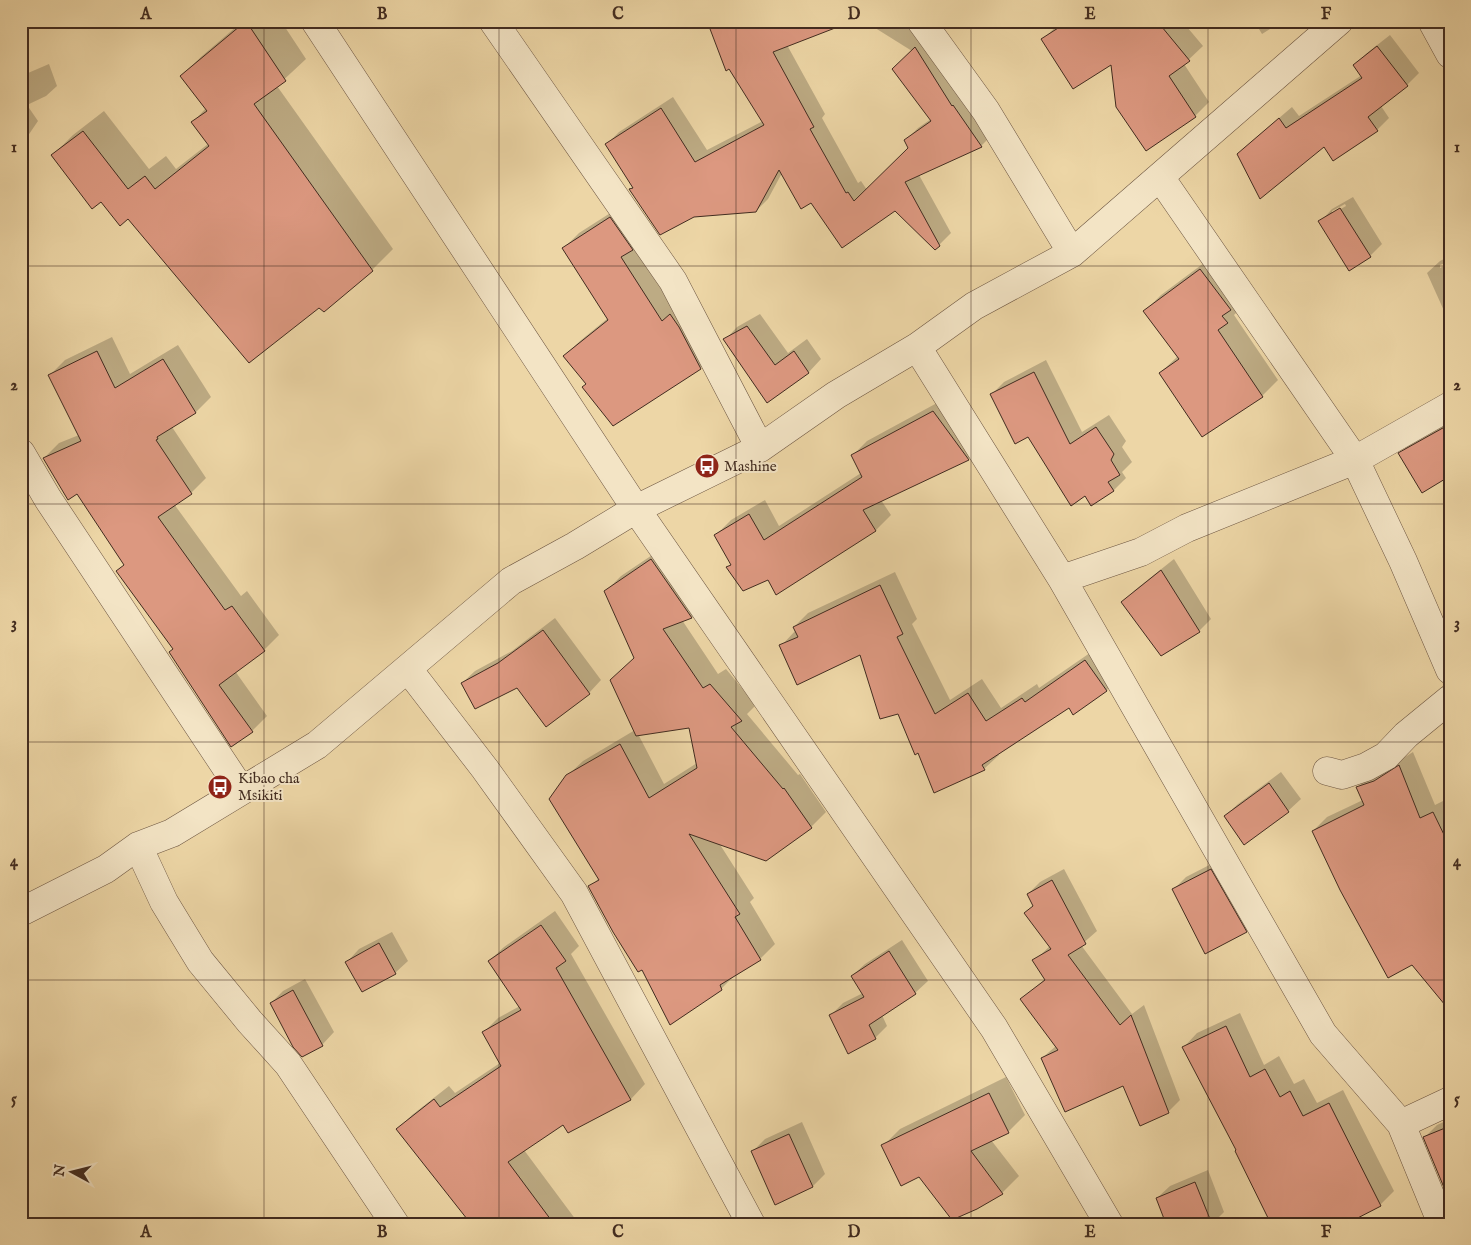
<svg xmlns="http://www.w3.org/2000/svg" width="1471" height="1245" font-family="'IM FELL English',serif">
<rect width="100%" height="100%" fill="#edd6a6"/>
<filter id="stains"><feTurbulence type="fractalNoise" baseFrequency=".004" numOctaves="4"/><feColorMatrix values="0 0 0 0 .2 0 0 0 0 .09 0 0 0 0 .02 0 0 0 .5 -.17"/></filter>
<radialGradient id="worn" r=".72"><stop offset=".6" stop-color="#630" stop-opacity="0"/><stop offset="1" stop-color="#630" stop-opacity=".3"/></radialGradient>
<path fill="#0003" fill-rule="evenodd" d="M 243,21 L 281,21 L 306,59 L 277,86 L 393,249 L 372,270 L 319,306 L 128,218 L 101,200 L 52,156 L 73,135 L 104,111 L 149,169 L 166,156 L 176,169 L 208,144 L 193,122 L 206,108 L 181,76 L 202,56 Z
M 864,21 L 913,21 L 993,134 L 981,146 L 919,175 L 951,233 L 939,245 L 895,209 L 812,201 L 782,173 L 768,199 L 756,211 L 630,190 L 634,186 L 607,144 L 619,132 L 673,97 L 707,150 L 763,121 L 730,68 L 787,45 L 825,114 L 822,118 L 858,183 L 861,181 L 867,190 L 909,148 L 906,140 L 918,128 L 931,119 L 912,51 Z
M 1062,21 L 1182,21 L 1203,46 L 1184,64 L 1209,102 L 1195,116 L 1147,150 L 1112,63 L 1043,39 Z
M 1254,21 L 1283,21 L 1262,34 Z
M 1390,35 L 1419,73 L 1407,85 L 1381,106 L 1389,118 L 1377,130 L 1324,145 L 1251,142 L 1292,107 L 1299,116 L 1362,75 L 1355,65 L 1367,53 Z
M 49,64 L 57,86 L 46,96 L 27,105 L 38,121 L 21,146 L 21,76 Z
M 1353,197 L 1382,244 L 1370,256 L 1320,222 L 1332,209 ZM 1345,204 L 1346,206 L 1332,214 L 1332,211 Z
M 626,203 L 716,352 L 700,368 L 587,384 L 564,356 L 580,341 L 608,318 L 564,248 L 579,233 Z
M 1216,254 L 1243,306 L 1234,315 L 1278,380 L 1262,396 L 1202,436 L 1160,373 L 1178,356 L 1145,311 L 1161,295 Z
M 1450,256 L 1450,261 L 1440,265 L 1440,268 L 1450,263 L 1450,311 L 1445,313 L 1427,273 L 1440,261 Z
M 760,314 L 788,353 L 807,339 L 821,359 L 809,372 L 767,402 L 725,340 L 737,327 Z
M 112,337 L 130,374 L 178,345 L 211,397 L 196,412 L 172,427 L 206,478 L 191,493 L 174,504 L 241,596 L 247,591 L 279,635 L 264,650 L 235,671 L 267,716 L 252,731 L 232,746 L 125,564 L 77,492 L 44,458 L 59,443 L 79,435 L 50,375 L 65,360 Z
M 1046,360 L 1082,432 L 1109,415 L 1126,441 L 1122,447 L 1132,462 L 1122,472 L 1126,478 L 1114,490 L 1091,504 L 1086,494 L 1029,436 L 992,394 L 1004,382 Z
M 948,397 L 983,444 L 968,459 L 881,500 L 891,515 L 876,530 L 776,593 L 769,578 L 728,568 L 732,564 L 716,535 L 731,520 L 765,500 L 779,526 L 861,473 L 852,456 L 867,441 Z
M 1450,420 L 1450,475 L 1400,454 L 1412,441 Z
M 667,545 L 706,602 L 692,617 L 682,620 L 718,674 L 726,669 L 756,705 L 747,714 L 798,775 L 800,774 L 826,812 L 811,827 L 719,843 L 754,898 L 750,902 L 775,944 L 760,959 L 736,974 L 721,989 L 643,969 L 590,887 L 599,878 L 567,776 L 583,761 L 635,730 L 635,657 L 606,591 L 621,576 ZM 690,727 L 697,763 L 664,784 L 638,734 Z
M 1174,559 L 1211,619 L 1199,631 L 1123,603 L 1135,590 Z
M 895,572 L 917,619 L 912,624 L 950,700 L 982,679 L 1001,708 L 1037,684 L 1039,688 L 1100,646 L 1120,676 L 1106,691 L 1069,707 L 998,754 L 999,755 L 984,769 L 919,751 L 899,712 L 861,653 L 781,646 L 796,630 L 794,627 L 808,613 Z
M 555,618 L 601,680 L 589,693 L 546,726 L 517,686 L 462,683 L 475,671 L 512,651 Z
M 1413,752 L 1435,805 L 1447,799 L 1450,804 L 1450,1016 L 1446,1004 L 1313,831 L 1327,817 L 1363,800 L 1358,787 L 1372,773 L 1389,767 Z
M 1281,772 L 1301,799 L 1288,811 L 1225,816 L 1238,804 Z
M 1223,858 L 1258,919 L 1246,931 L 1173,890 L 1186,877 Z
M 1064,869 L 1097,931 L 1081,945 L 1132,1014 L 1144,1005 L 1180,1100 L 1168,1112 L 1123,1084 L 1042,1058 L 1056,1046 L 1022,999 L 1045,979 L 1034,961 L 1050,946 L 1025,913 L 1034,905 L 1028,894 L 1040,882 Z
M 555,911 L 579,946 L 571,954 L 645,1084 L 631,1099 L 568,1131 L 564,1123 L 524,1150 L 579,1224 L 459,1224 L 468,1218 L 398,1129 L 412,1115 L 449,1086 L 455,1093 L 500,1063 L 483,1033 L 498,1018 L 520,1006 L 489,961 L 504,947 Z
M 392,932 L 408,961 L 395,973 L 347,962 L 359,949 Z
M 902,940 L 928,981 L 915,993 L 882,1015 L 887,1026 L 875,1038 L 830,1016 L 843,1003 L 863,993 L 852,976 L 865,964 Z
M 305,979 L 334,1032 L 322,1045 L 271,1003 L 283,991 Z
M 1240,1013 L 1264,1065 L 1279,1056 L 1294,1084 L 1304,1079 L 1317,1103 L 1343,1090 L 1394,1191 L 1380,1205 L 1238,1150 L 1184,1047 L 1197,1033 Z
M 1006,1077 L 1025,1115 L 1008,1132 L 991,1140 L 1019,1176 L 1002,1193 L 977,1208 L 920,1175 L 883,1146 L 900,1129 Z
M 1450,1119 L 1450,1198 L 1425,1137 L 1437,1125 Z
M 802,1122 L 825,1174 L 813,1186 L 752,1152 L 765,1139 Z
M 1208,1170 L 1224,1212 L 1212,1224 L 1157,1198 L 1170,1186 Z"/>
<path fill="#dc9880" stroke="#422c20" d="M 246,21 L 286,81 L 254,104 L 373,271 L 324,312 L 319,308 L 249,363 L 128,219 L 120,226 L 101,202 L 92,209 L 51,155 L 83,131 L 128,189 L 145,176 L 155,189 L 209,146 L 191,122 L 207,111 L 180,76 Z
M 707,21 L 847,21 L 848,23 L 773,52 L 814,127 L 810,129 L 846,193 L 848,192 L 854,201 L 908,148 L 904,140 L 931,121 L 892,69 L 915,47 L 952,106 L 953,105 L 982,147 L 905,182 L 940,246 L 935,250 L 895,211 L 842,248 L 811,203 L 801,209 L 779,170 L 756,212 L 694,217 L 660,235 L 629,189 L 633,188 L 605,144 L 661,108 L 695,162 L 764,125 L 729,69 L 726,71 Z
M 1069,21 L 1157,21 L 1190,61 L 1169,76 L 1196,117 L 1146,151 L 1116,107 L 1111,65 L 1073,89 L 1041,39 Z
M 1377,46 L 1408,86 L 1368,117 L 1378,131 L 1333,161 L 1324,147 L 1260,199 L 1237,154 L 1279,118 L 1286,128 L 1362,78 L 1353,65 Z
M 1340,208 L 1371,257 L 1349,271 L 1318,221 Z
M 610,217 L 633,250 L 621,257 L 662,321 L 670,314 L 679,327 L 701,369 L 613,426 L 582,387 L 586,384 L 563,356 L 608,320 L 562,248 Z
M 1200,269 L 1231,310 L 1222,316 L 1228,323 L 1218,330 L 1263,397 L 1202,437 L 1159,373 L 1179,359 L 1143,311 Z
M 747,326 L 775,365 L 794,351 L 809,373 L 767,403 L 723,339 Z
M 97,351 L 115,388 L 163,359 L 196,413 L 157,437 L 158,439 L 156,440 L 192,494 L 158,517 L 225,610 L 232,606 L 265,651 L 219,685 L 253,732 L 231,747 L 169,652 L 173,649 L 116,571 L 124,565 L 77,494 L 68,500 L 43,458 L 81,441 L 48,375 Z
M 1034,372 L 1070,444 L 1096,427 L 1114,454 L 1111,460 L 1120,475 L 1108,482 L 1114,491 L 1091,506 L 1085,496 L 1071,506 L 1028,437 L 1015,444 L 990,394 Z
M 933,411 L 969,460 L 863,510 L 876,531 L 776,595 L 768,580 L 743,591 L 726,567 L 731,565 L 714,535 L 749,514 L 764,540 L 862,477 L 851,455 Z
M 1450,424 L 1450,476 L 1422,493 L 1398,453 Z
M 651,559 L 692,618 L 663,629 L 703,688 L 710,684 L 742,721 L 731,727 L 783,789 L 784,788 L 812,828 L 766,861 L 689,834 L 740,914 L 735,917 L 761,960 L 720,985 L 722,990 L 670,1025 L 642,970 L 638,972 L 613,932 L 588,886 L 599,880 L 549,799 L 566,775 L 620,744 L 649,798 L 697,768 L 689,728 L 636,736 L 610,680 L 634,658 L 604,591 Z
M 1161,570 L 1200,632 L 1161,656 L 1121,602 Z
M 880,585 L 903,634 L 897,637 L 935,714 L 968,693 L 986,721 L 1022,698 L 1025,702 L 1085,660 L 1107,691 L 1073,715 L 1069,708 L 982,765 L 985,770 L 934,793 L 918,753 L 915,755 L 898,714 L 880,719 L 860,655 L 797,685 L 779,645 L 798,637 L 793,627 Z
M 543,630 L 590,694 L 546,727 L 517,688 L 475,709 L 461,683 L 498,663 Z
M 1399,765 L 1420,818 L 1433,812 L 1450,847 L 1450,1011 L 1412,965 L 1388,978 L 1340,890 L 1312,831 L 1364,805 L 1356,787 L 1374,781 Z
M 1269,783 L 1289,812 L 1244,845 L 1224,816 Z
M 1211,869 L 1247,932 L 1205,954 L 1172,889 Z
M 1052,880 L 1086,944 L 1068,955 L 1120,1025 L 1131,1015 L 1169,1113 L 1140,1126 L 1123,1086 L 1065,1112 L 1041,1058 L 1058,1050 L 1020,999 L 1045,980 L 1032,960 L 1051,949 L 1024,913 L 1033,906 L 1027,894 Z
M 541,925 L 566,961 L 556,968 L 631,1100 L 568,1133 L 563,1125 L 508,1162 L 554,1224 L 471,1224 L 396,1129 L 434,1099 L 440,1107 L 501,1066 L 482,1032 L 521,1010 L 488,961 Z
M 379,943 L 396,974 L 362,992 L 345,962 Z
M 889,951 L 916,994 L 869,1025 L 876,1039 L 848,1054 L 829,1015 L 864,997 L 851,976 Z
M 293,990 L 323,1046 L 302,1057 L 293,1047 L 270,1003 Z
M 1226,1026 L 1250,1077 L 1265,1069 L 1280,1097 L 1290,1091 L 1303,1116 L 1329,1103 L 1381,1206 L 1346,1224 L 1271,1224 L 1235,1151 L 1236,1150 L 1182,1047 Z
M 989,1093 L 1009,1133 L 971,1151 L 1003,1194 L 977,1209 L 952,1220 L 919,1177 L 901,1186 L 881,1145 Z
M 1450,1126 L 1450,1202 L 1423,1137 Z
M 789,1134 L 813,1187 L 775,1205 L 751,1151 Z
M 1195,1182 L 1212,1224 L 1166,1224 L 1156,1198 Z"/>
<g fill="none" stroke-linecap="round" stroke-linejoin="round">
<defs>
<path id="minor" d="M 315,21 L 636,509 L 994,1028 L 1109,1224
M 493,21 L 673,281 L 760,448
M 921,21 L 986,111 L 1072,253
M 1432,21 L 1450,54
M 1160,177 L 1355,460 L 1403,561 L 1450,670
M 917,347 L 1062,579 L 1323,1034 L 1401,1124 L 1442,1224
M 21,453 L 48,499 L 241,790
M 1062,579 L 1141,552 L 1187,528 L 1355,460 L 1450,406
M 408,669 L 485,769 L 574,893 L 751,1224
M 1327,771 L 1342,775 L 1366,767 L 1386,756 L 1406,735 L 1450,699
M 138,846 L 164,902 L 200,961 L 250,1022 L 288,1064 L 395,1224
M 21,912 L 106,869 L 138,846 L 172,833 L 317,745 L 511,581 L 575,546 L 636,509 L 760,448 L 836,395 L 917,347 L 974,306 L 1072,253 L 1339,21
M 1401,1124 L 1450,1101"/>
</defs>
<use href="#minor" stroke="#6d5642" stroke-width="29"/>
<use href="#minor" stroke="#f3e4c5" stroke-width="28"/>
</g>
<path fill="none" stroke="#422c20" stroke-width="1" stroke-opacity="0.55" d="M 264,21 L 264,1224M 499,21 L 499,1224M 736,21 L 736,1224M 971,21 L 971,1224M 1208,21 L 1208,1224M 21,266 L 1450,266M 21,504 L 1450,504M 21,742 L 1450,742M 21,980 L 1450,980"/>
<defs>
<symbol id="bus-disc" viewBox="-11 -11 22 22"><circle r="9.5" fill="#8f2418" stroke="#f3e4c5"/><path d="M-5-6H5V4H4V6H2V4H-2V6H-4V4H-5ZM-3.5-4V0h7V-4ZM-3.5 1.2v1.5H-2V1.2ZM2 1.2v1.5H3.5V1.2Z" fill="#fff"/></symbol>
</defs>
<g fill-rule="evenodd">
<use href="#bus-disc" x="693" y="452" width="28" height="28"/>
<use href="#bus-disc" x="206" y="773" width="28" height="28"/>
</g>
<g text-anchor="middle" dominant-baseline="central" stroke-width="4" stroke-linejoin="round" paint-order="stroke">
<g font-size="15" fill="#422c20" stroke="#f3e4c5" text-anchor="start">
<text x="724" y="466">Mashine</text>
<text x="238" y="778">Kibao cha<tspan x="238" dy="17">Msikiti</tspan></text>
</g>
</g>
<rect width="1471" height="1245" fill="none" stroke="#edd6a6" stroke-width="55"/>
<g transform="translate(72 1172) rotate(277)" stroke="#f3e4c5" stroke-width="4" paint-order="stroke">
<path d="M0-4L9 19L0 12L-9 19Z" fill="#422c20"/>
<text y="-8" font-size="14" font-weight="bold" text-anchor="middle" fill="#422c20">N</text>
</g>
<rect x="28" y="28" width="1416" height="1190" fill="none" stroke="#422c20" stroke-width="2"/>
<g font-size="16" text-anchor="middle" font-weight="bold" fill="#422c20">
<text x="146" y="19">A</text>
<text x="382" y="19">B</text>
<text x="618" y="19">C</text>
<text x="854" y="19">D</text>
<text x="1090" y="19">E</text>
<text x="1326" y="19">F</text>
<text x="14" y="152">1</text>
<text x="1457" y="152">1</text>
<text x="14" y="390">2</text>
<text x="1457" y="390">2</text>
<text x="14" y="628">3</text>
<text x="1457" y="628">3</text>
<text x="14" y="866">4</text>
<text x="1457" y="866">4</text>
<text x="14" y="1104">5</text>
<text x="1457" y="1104">5</text>
<text x="146" y="1237">A</text>
<text x="382" y="1237">B</text>
<text x="618" y="1237">C</text>
<text x="854" y="1237">D</text>
<text x="1090" y="1237">E</text>
<text x="1326" y="1237">F</text>
</g>
<rect width="100%" height="100%" filter="url(#stains)"/>
<rect width="100%" height="100%" fill="url(#worn)"/>
</svg>
